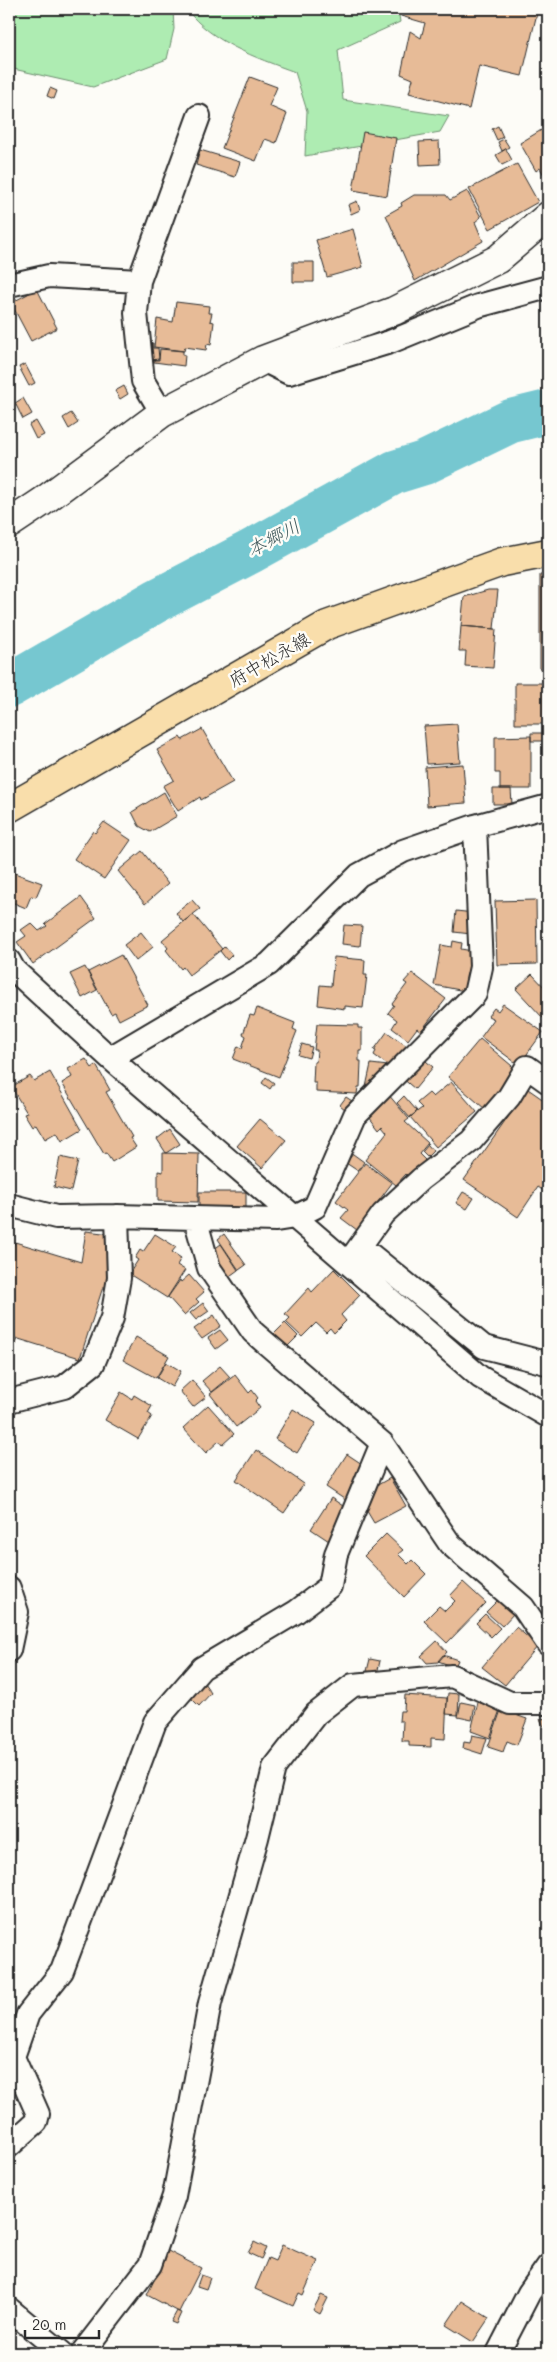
<svg xmlns="http://www.w3.org/2000/svg" width="557" height="2362" font-family="Mali,'Klee One',sans-serif">
<rect width="100%" height="100%" fill="#fdfcf7"/>
<filter id="ink" filterUnits="userSpaceOnUse"><feTurbulence type="fractalNoise" baseFrequency=".02" numOctaves="2"/><feDisplacementMap in="SourceGraphic" scale="10" xChannelSelector="R" yChannelSelector="G"/><feConvolveMatrix kernelMatrix="1 2 1 2 8 2 1 2 1" color-interpolation-filters="sRGB"/></filter>
<g filter="url(#ink)">
<path fill="#aeecb2" stroke="#6c8c6e" d="M 9,9 L 173,9 L 174,29 L 167,59 L 93,87 L 9,68 Z
M 186,9 L 398,9 L 400,22 L 338,50 L 343,100 L 449,116 L 440,132 L 305,156 L 307,111 L 295,72 C 254,57 213,43 186,9 Z"/>
<g fill="none" stroke-linecap="round" stroke-linejoin="round">
<path stroke="#76c7d0" stroke-width="44" d="M 9,686 L 156,601 L 250,552 L 395,472 L 424,463 L 511,421 L 548,412"/>
</g>
<path fill="#e7bb97" stroke="#2b2b2b" d="M 403,9 L 538,9 L 522,76 L 479,66 L 469,109 L 409,93 L 413,79 L 401,74 L 410,31 L 421,38 L 425,23 L 401,16 Z
M 250,77 L 277,87 L 269,106 L 287,114 L 276,143 L 265,139 L 256,161 L 222,148 Z
M 50,88 L 57,91 L 54,99 L 47,96 Z
M 498,126 L 503,137 L 497,140 L 492,129 Z
M 548,126 L 548,182 L 540,168 L 536,171 L 520,143 Z
M 363,132 L 396,138 L 387,196 L 353,190 Z
M 504,139 L 509,147 L 502,151 L 498,142 Z
M 439,141 L 440,164 L 420,165 L 419,142 Z
M 506,149 L 512,160 L 502,165 L 496,155 Z
M 200,150 L 240,162 L 235,177 L 196,165 Z
M 517,164 L 538,202 L 490,229 L 469,189 Z
M 467,191 L 481,217 L 475,222 L 483,241 L 415,281 L 386,215 L 402,206 L 401,203 L 414,195 L 446,195 L 450,200 Z
M 357,201 L 360,210 L 351,214 L 348,205 Z
M 353,229 L 363,267 L 327,277 L 316,240 Z
M 293,262 L 314,262 L 314,282 L 293,282 Z
M 37,289 L 57,328 L 31,341 L 11,303 Z
M 176,302 L 209,306 L 208,313 L 212,313 L 210,321 L 214,322 L 211,345 L 207,344 L 206,350 L 185,347 L 184,351 L 154,347 L 157,319 L 173,322 Z
M 153,343 L 153,348 L 158,348 L 159,359 L 150,360 L 148,344 Z
M 160,349 L 183,351 L 183,355 L 185,355 L 184,366 L 154,362 L 154,360 L 159,360 Z
M 25,364 L 35,383 L 29,386 L 19,367 Z
M 124,386 L 128,394 L 120,399 L 115,391 Z
M 23,398 L 32,414 L 23,419 L 15,403 Z
M 71,413 L 78,423 L 69,429 L 63,418 Z
M 36,421 L 44,435 L 36,439 L 29,425 Z
M 540,575 L 548,575 L 548,669 L 540,669 Z
M 488,590 L 498,590 L 494,629 L 461,626 L 464,597 Z
M 461,626 L 496,629 L 493,668 L 465,666 L 466,651 L 459,651 Z
M 515,683 L 548,683 L 548,724 L 515,724 Z
M 457,724 L 460,762 L 427,764 L 424,726 Z
M 202,729 L 233,782 L 201,800 L 200,797 L 178,811 L 163,786 L 174,780 L 157,750 L 180,737 L 182,740 Z
M 531,733 L 548,733 L 548,741 L 531,741 Z
M 531,736 L 531,789 L 500,789 L 500,773 L 495,773 L 495,737 Z
M 463,764 L 466,803 L 427,806 L 425,767 Z
M 493,789 L 511,789 L 512,804 L 493,804 Z
M 164,792 L 177,816 L 150,832 L 139,826 L 132,812 Z
M 104,822 L 131,840 L 104,879 L 74,859 L 93,831 L 95,833 Z
M 548,824 L 548,847 L 543,826 Z
M 142,851 L 168,884 L 145,904 L 118,871 Z
M 9,871 L 42,883 L 36,897 L 31,896 L 26,908 L 9,901 Z
M 81,897 L 96,918 L 33,964 L 17,942 L 26,936 L 21,930 L 31,923 L 39,931 L 47,926 L 45,924 Z
M 192,900 L 200,909 L 183,922 L 176,913 Z
M 536,900 L 537,964 L 497,965 L 495,901 Z
M 456,911 L 474,913 L 471,934 L 454,932 Z
M 193,914 L 222,949 L 189,975 L 183,967 L 181,969 L 166,950 L 168,948 L 162,940 Z
M 344,925 L 362,926 L 360,946 L 342,944 Z
M 141,932 L 153,947 L 136,961 L 124,945 Z
M 453,941 L 462,943 L 461,949 L 472,951 L 465,991 L 434,985 L 441,945 L 452,947 Z
M 225,946 L 232,955 L 227,960 L 220,951 Z
M 121,955 L 148,1005 L 119,1020 L 115,1012 L 111,1014 L 88,972 Z
M 334,957 L 365,960 L 364,975 L 367,975 L 363,1008 L 345,1006 L 345,1009 L 318,1005 L 320,985 L 331,986 Z
M 85,967 L 97,990 L 82,998 L 70,974 Z
M 412,973 L 446,999 L 421,1031 L 417,1028 L 408,1040 L 392,1028 L 397,1020 L 388,1013 L 394,1005 L 392,1004 L 407,984 L 404,982 Z
M 532,974 L 548,991 L 548,1013 L 543,1018 L 516,989 Z
M 503,1004 L 543,1032 L 519,1065 L 481,1037 L 494,1019 L 488,1016 L 494,1008 L 498,1011 Z
M 257,1008 L 295,1023 L 293,1029 L 297,1031 L 279,1077 L 233,1059 L 238,1046 L 242,1048 L 246,1036 L 243,1034 L 250,1015 L 254,1016 Z
M 317,1024 L 358,1025 L 358,1028 L 362,1028 L 362,1051 L 359,1051 L 359,1061 L 361,1061 L 360,1087 L 358,1087 L 357,1094 L 316,1092 L 316,1083 L 313,1083 L 314,1062 L 316,1062 L 317,1050 L 314,1050 Z
M 387,1032 L 407,1046 L 393,1064 L 389,1066 L 374,1055 L 376,1051 L 374,1050 Z
M 480,1039 L 518,1071 L 485,1109 L 448,1077 Z
M 302,1044 L 312,1047 L 309,1058 L 298,1055 Z
M 420,1056 L 433,1067 L 415,1089 L 402,1078 Z
M 86,1059 L 92,1068 L 96,1065 L 110,1090 L 106,1092 L 132,1137 L 130,1138 L 136,1147 L 112,1162 L 106,1153 L 104,1154 L 62,1083 L 72,1077 L 68,1069 Z
M 371,1064 L 388,1066 L 366,1087 Z
M 50,1072 L 82,1129 L 62,1141 L 57,1132 L 45,1139 L 36,1124 L 32,1127 L 24,1114 L 27,1113 L 11,1087 L 30,1076 L 34,1081 Z
M 266,1077 L 274,1083 L 270,1089 L 262,1083 Z
M 451,1082 L 477,1112 L 436,1147 L 410,1117 L 422,1108 L 417,1103 L 429,1093 L 433,1097 Z
M 528,1089 L 548,1103 L 548,1191 L 547,1193 L 538,1187 L 518,1217 L 464,1180 Z
M 388,1094 L 409,1119 L 405,1122 L 428,1143 L 419,1154 L 425,1160 L 409,1177 L 406,1174 L 396,1185 L 365,1160 L 387,1132 L 382,1126 L 379,1129 L 369,1116 Z
M 404,1096 L 417,1111 L 410,1118 L 397,1103 Z
M 346,1097 L 352,1101 L 346,1110 L 340,1105 Z
M 260,1119 L 286,1140 L 262,1168 L 237,1146 Z
M 170,1129 L 180,1144 L 166,1153 L 157,1139 Z
M 428,1145 L 433,1151 L 427,1157 L 422,1152 Z
M 163,1153 L 199,1154 L 198,1202 L 158,1201 L 158,1171 L 163,1172 Z
M 353,1154 L 364,1162 L 358,1171 L 346,1163 Z
M 60,1157 L 78,1161 L 71,1191 L 54,1187 Z
M 365,1163 L 392,1183 L 357,1230 L 341,1218 L 348,1210 L 336,1201 Z
M 199,1192 L 246,1192 L 246,1209 L 199,1209 Z
M 463,1192 L 474,1198 L 467,1209 L 456,1203 Z
M 86,1231 L 111,1234 L 107,1287 L 103,1287 L 80,1358 L 9,1336 L 9,1250 L 11,1251 L 15,1242 L 81,1262 Z
M 155,1234 L 176,1247 L 172,1252 L 181,1258 L 177,1265 L 185,1270 L 167,1298 L 129,1274 L 138,1260 L 135,1258 L 140,1250 L 143,1252 Z
M 224,1234 L 246,1265 L 239,1270 L 218,1239 Z
M 221,1244 L 238,1270 L 227,1278 L 210,1252 Z
M 334,1269 L 360,1295 L 341,1315 L 346,1321 L 334,1333 L 330,1328 L 326,1332 L 316,1323 L 302,1337 L 286,1322 L 290,1318 L 285,1314 L 309,1288 L 312,1292 Z
M 189,1275 L 204,1292 L 196,1299 L 199,1302 L 184,1315 L 168,1297 L 180,1280 L 181,1282 Z
M 203,1303 L 209,1311 L 196,1320 L 190,1313 Z
M 214,1315 L 221,1326 L 202,1339 L 194,1329 Z
M 285,1323 L 298,1336 L 286,1348 L 273,1335 Z
M 220,1330 L 228,1340 L 216,1349 L 208,1338 Z
M 136,1337 L 169,1356 L 156,1378 L 123,1360 Z
M 9,1338 L 17,1341 L 9,1367 Z
M 166,1362 L 181,1371 L 172,1387 L 157,1378 Z
M 220,1366 L 230,1377 L 212,1392 L 202,1381 Z
M 235,1375 L 249,1393 L 252,1390 L 258,1398 L 255,1401 L 260,1408 L 236,1427 L 210,1394 Z
M 192,1380 L 206,1397 L 193,1407 L 180,1391 Z
M 121,1392 L 132,1399 L 134,1395 L 152,1406 L 148,1413 L 152,1416 L 138,1439 L 105,1420 Z
M 208,1405 L 234,1434 L 222,1445 L 219,1441 L 206,1453 L 183,1428 Z
M 293,1409 L 316,1423 L 297,1453 L 275,1439 Z
M 256,1450 L 304,1484 L 284,1513 L 236,1480 Z
M 347,1454 L 371,1470 L 350,1503 L 326,1487 Z
M 390,1478 L 406,1506 L 374,1523 L 358,1496 Z
M 331,1498 L 355,1514 L 335,1545 L 311,1529 Z
M 386,1534 L 403,1550 L 398,1554 L 408,1564 L 412,1560 L 426,1574 L 404,1597 L 364,1556 Z
M 463,1582 L 486,1603 L 447,1643 L 424,1621 L 439,1606 L 445,1611 L 455,1601 L 450,1596 Z
M 500,1598 L 515,1612 L 502,1626 L 486,1612 Z
M 485,1614 L 500,1628 L 491,1637 L 476,1623 Z
M 516,1627 L 538,1646 L 505,1685 L 482,1667 Z
M 437,1641 L 447,1652 L 438,1662 L 427,1663 L 421,1656 Z
M 443,1655 L 458,1660 L 455,1667 L 438,1661 Z
M 370,1659 L 380,1661 L 377,1674 L 367,1671 Z
M 202,1680 L 211,1693 L 199,1706 L 188,1695 Z
M 448,1693 L 459,1694 L 458,1715 L 446,1714 Z
M 405,1695 L 447,1698 L 445,1739 L 431,1738 L 431,1747 L 409,1746 L 409,1741 L 402,1741 L 403,1721 L 399,1721 L 400,1711 L 404,1711 Z
M 461,1702 L 475,1705 L 472,1720 L 458,1717 Z
M 478,1702 L 500,1710 L 490,1738 L 471,1731 Z
M 501,1710 L 527,1719 L 517,1745 L 507,1741 L 503,1752 L 488,1747 Z
M 548,1718 L 548,1734 L 540,1719 Z
M 472,1735 L 487,1738 L 482,1754 L 463,1748 L 464,1742 L 470,1743 Z
M 254,2242 L 266,2248 L 261,2259 L 248,2253 Z
M 282,2245 L 318,2261 L 303,2295 L 299,2293 L 293,2306 L 255,2289 L 268,2258 L 275,2261 Z
M 168,2251 L 201,2268 L 179,2312 L 147,2295 Z
M 201,2275 L 210,2278 L 206,2289 L 197,2286 Z
M 321,2295 L 328,2298 L 320,2314 L 313,2310 Z
M 462,2301 L 489,2318 L 473,2342 L 446,2325 Z
M 177,2311 L 181,2313 L 176,2324 L 171,2322 Z"/>
<g fill="none" stroke-linecap="round" stroke-linejoin="round">
<defs>
<path id="street" d="M 9,285 L 49,276 L 139,281
M 263,360 L 289,373 L 390,342 L 478,306 L 548,287
M 162,413 L 143,381 L 136,313 L 139,281 L 199,116
M 9,961 L 14,970 L 110,1058 L 480,1377 L 548,1416
M 110,1058 L 269,964 L 359,875 L 403,851 L 475,826 L 548,806
M 9,1205 L 56,1217 L 117,1216 L 276,1220 L 295,1217 L 315,1207 L 355,1115 L 475,994 L 481,967 L 475,826
M 195,1218 L 209,1268 L 253,1332 L 382,1443 L 450,1544 L 523,1607 L 548,1644
M 348,1263 L 383,1214 L 421,1179 L 471,1141 L 509,1097 L 527,1067 L 548,1082
M 348,1263 L 371,1255 L 484,1347 L 546,1363 L 548,1361
M 9,1401 L 64,1387 L 93,1364 L 112,1318 L 119,1278 L 117,1216
M 9,1588 L 17,1612 L 9,1650
M 9,2146 L 36,2122 L 38,2114 L 13,2057 L 28,2014 L 62,1971 L 155,1722 L 202,1668 L 296,1612 L 330,1586 L 336,1554 L 382,1443
M 9,2309 L 62,2353
M 82,2353 L 150,2265 L 174,2196 L 210,2003 L 257,1838 L 274,1768 L 316,1714 L 353,1685 L 452,1676 L 510,1703 L 548,1703
M 498,2353 L 529,2293 L 548,2266"/>
<path id="secondary" d="M 9,524 L 42,502 L 162,413 L 263,360 L 394,311 L 498,259 L 548,216"/>
<path id="primary" d="M 9,808 L 327,625 L 502,562 L 548,553"/>
</defs>
<use href="#street" stroke="#2b2b2b" stroke-width="26"/>
<use href="#secondary" stroke="#2b2b2b" stroke-width="31"/>
<use href="#primary" stroke="#2b2b2b" stroke-width="31"/>
<use href="#street" stroke="#fdfcf7" stroke-width="22"/>
<use href="#secondary" stroke="#fdfcf7" stroke-width="28"/>
<use href="#primary" stroke="#f9deab" stroke-width="28"/>
</g>
</g>
<g text-anchor="middle" dominant-baseline="central" stroke-width="5" stroke-linejoin="round" paint-order="stroke">
<g font-size="18" fill="#2b2b2b" stroke="#fdfcf7">
<text transform="translate(269 659) rotate(-30)">府中松永線</text>
</g>
<g font-size="19" font-style="italic" fill="#425a5d" stroke="#fdfcf7">
<text transform="translate(273 537) rotate(-28)">本郷川</text>
</g>
</g>
<rect width="557" height="2362" fill="none" stroke="#fdfcf7" stroke-width="30"/>
<rect x="15" y="15" width="527" height="2332" fill="none" stroke="#2b2b2b" stroke-width="2" filter="url(#ink)"/>
<path d="M25 2330v8h74v-8" fill="none" stroke="#2b2b2b" stroke-width="2.5"/>
<text x="32" y="2330" font-size="15" fill="#2b2b2b" stroke="#fdfcf7" stroke-width="4" paint-order="stroke">20 m</text>
</svg>
